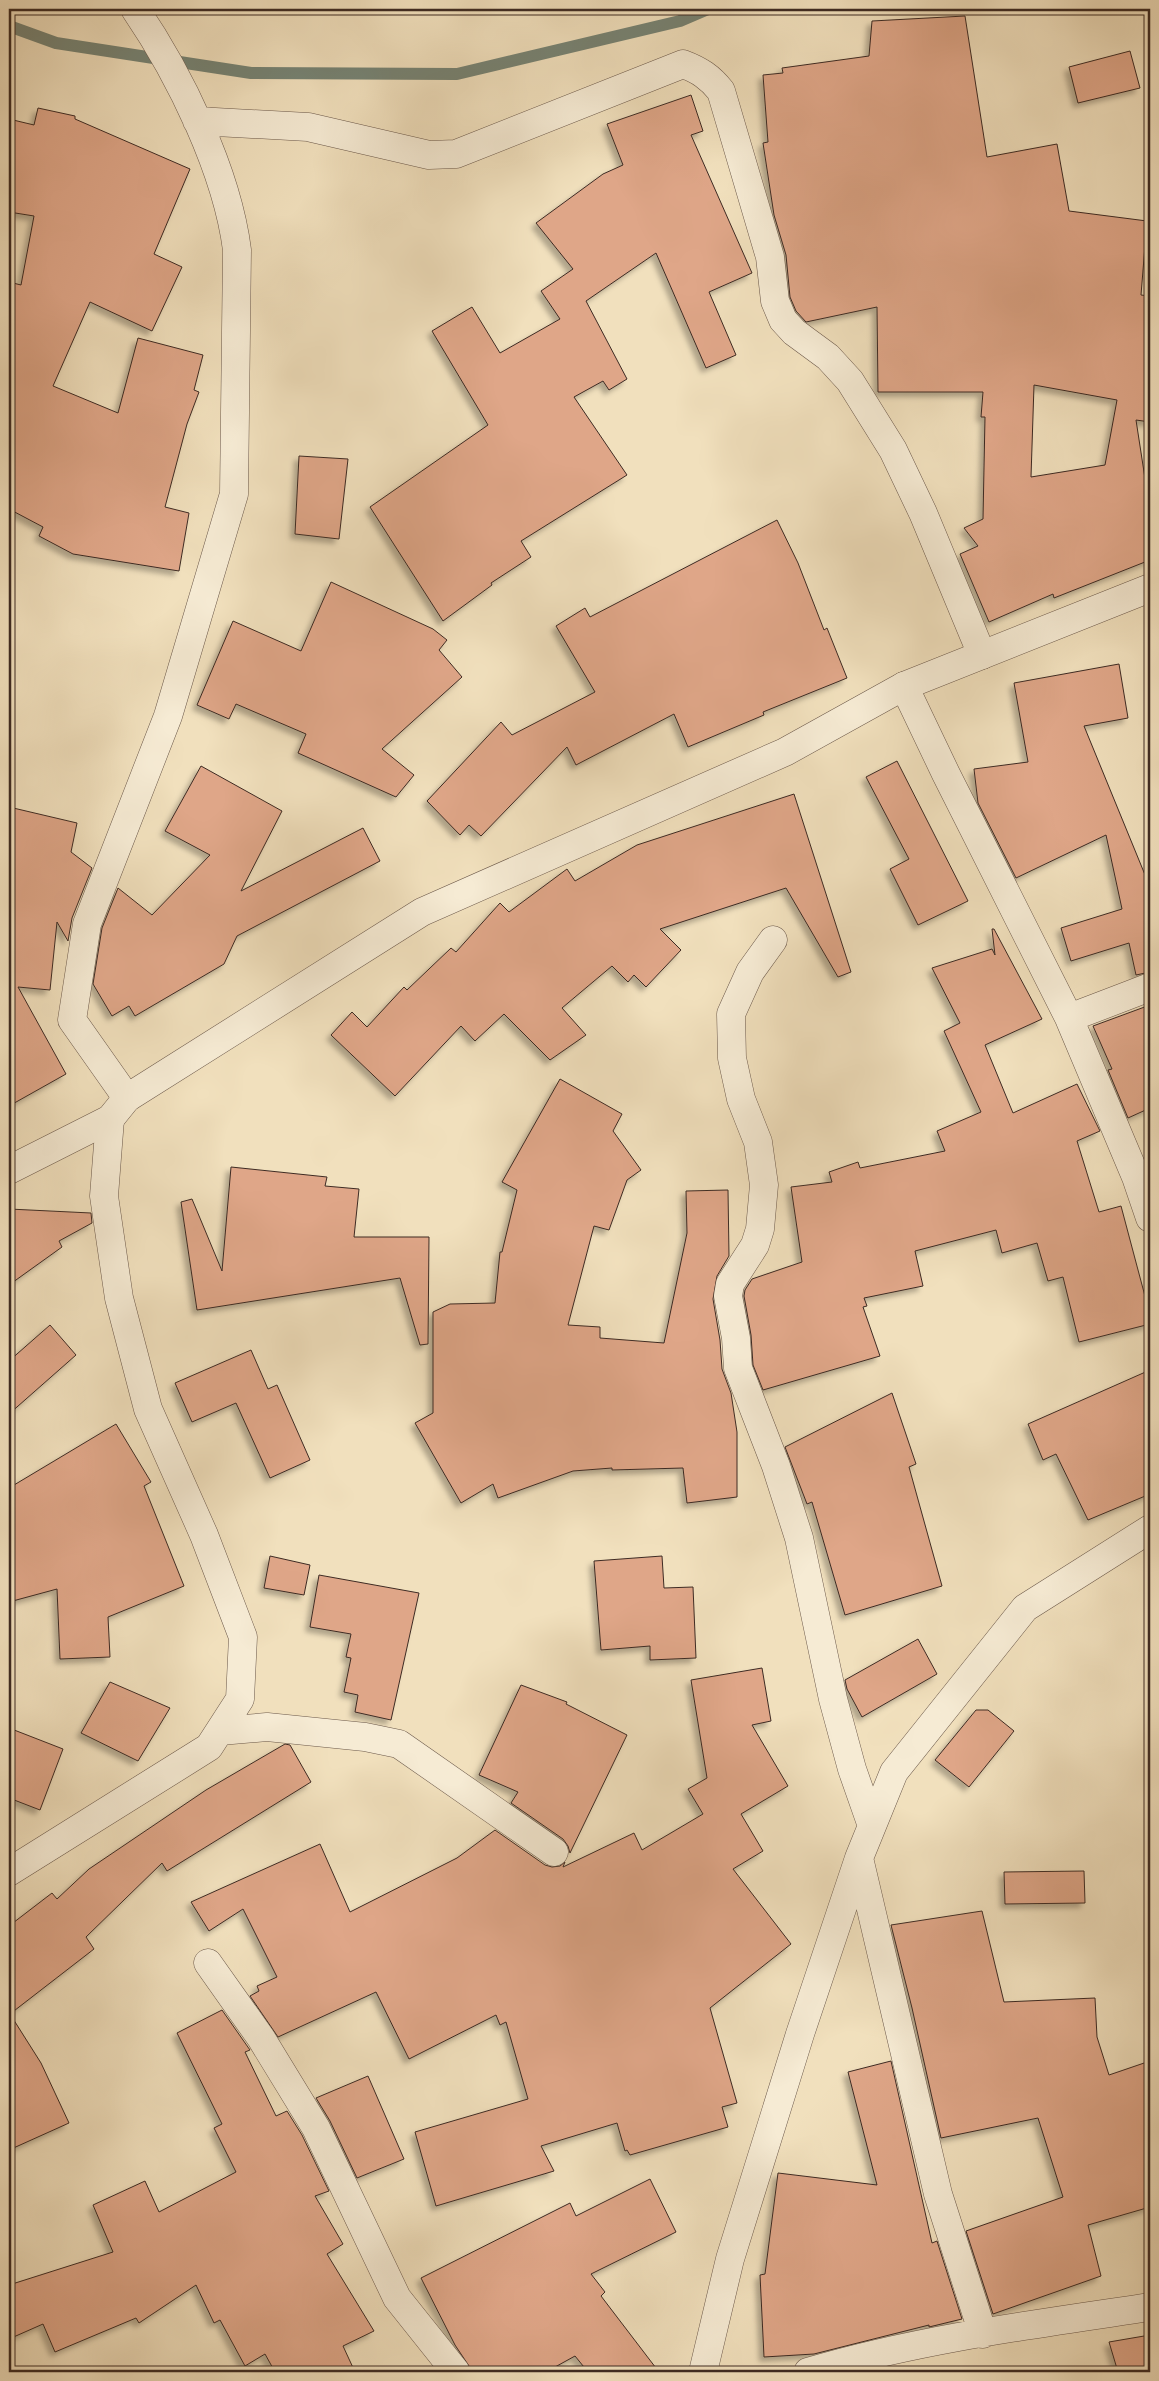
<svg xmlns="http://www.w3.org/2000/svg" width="1159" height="2381" font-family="'Sorts Mill Goudy',serif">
<defs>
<filter id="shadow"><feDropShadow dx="-4.5" dy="4.5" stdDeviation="2.5" flood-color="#0004"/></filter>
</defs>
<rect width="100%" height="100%" fill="#f1e0bd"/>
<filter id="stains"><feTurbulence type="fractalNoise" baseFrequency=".004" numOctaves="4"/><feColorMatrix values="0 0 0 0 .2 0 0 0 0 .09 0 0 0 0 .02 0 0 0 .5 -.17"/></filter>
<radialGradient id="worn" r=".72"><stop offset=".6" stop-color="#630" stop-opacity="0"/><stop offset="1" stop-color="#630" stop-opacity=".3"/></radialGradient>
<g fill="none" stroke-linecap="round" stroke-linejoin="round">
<path stroke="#768374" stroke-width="12" d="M 9,26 L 56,43 L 251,73 L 457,74 L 680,21 L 708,9"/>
</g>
<path fill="#dfa688" stroke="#3e2b23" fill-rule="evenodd" filter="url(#shadow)" d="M 965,16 L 987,157 L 1057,144 L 1069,211 L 1147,221 L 1141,295 L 1150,296 L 1150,422 L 1136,420 L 1150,511 L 1150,560 L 1054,598 L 1053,594 L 989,622 L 960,554 L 978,546 L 964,528 L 983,519 L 985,417 L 981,417 L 983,392 L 878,392 L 877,307 L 806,322 L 796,311 L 790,297 L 786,255 L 774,215 L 763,143 L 768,142 L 763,75 L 783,73 L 782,68 L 869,56 L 872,21 ZM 1034,385 L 1117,400 L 1105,465 L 1031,477 Z
M 1130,51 L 1140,88 L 1078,103 L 1069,67 Z
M 691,95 L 703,131 L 691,135 L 752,273 L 709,292 L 736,355 L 706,368 L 656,253 L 586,301 L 627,379 L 609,390 L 603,381 L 574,397 L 627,475 L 521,541 L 531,557 L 491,583 L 492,585 L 443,621 L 370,507 L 488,425 L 432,331 L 472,307 L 500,353 L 560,319 L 541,291 L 573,269 L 536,223 L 603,174 L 623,165 L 607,124 Z
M 38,108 L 75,116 L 75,119 L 190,169 L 154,254 L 182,267 L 152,331 L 90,302 L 53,386 L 118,413 L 138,338 L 203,355 L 194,390 L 199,392 L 187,424 L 165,507 L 189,513 L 179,571 L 73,554 L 39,536 L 43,527 L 9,509 L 9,282 L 21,285 L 34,216 L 9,212 L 9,119 L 34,125 Z
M 299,456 L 348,459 L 339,539 L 295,534 Z
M 777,520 L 798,563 L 824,630 L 827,628 L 847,678 L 763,712 L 764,715 L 688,747 L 674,714 L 576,765 L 567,747 L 481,836 L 469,825 L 460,835 L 427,801 L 501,722 L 512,735 L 595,692 L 556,626 L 585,608 L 590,617 Z
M 331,582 L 433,629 L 447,640 L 439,650 L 462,677 L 382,749 L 414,775 L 396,797 L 298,753 L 306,734 L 236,704 L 229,719 L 197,705 L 233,621 L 301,651 Z
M 1119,664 L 1128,718 L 1084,726 L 1150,887 L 1150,972 L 1136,975 L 1129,943 L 1071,961 L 1061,928 L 1122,909 L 1106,835 L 1016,878 L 978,803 L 974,769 L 1028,762 L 1014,683 Z
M 897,761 L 968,901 L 918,925 L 890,869 L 909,859 L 866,777 Z
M 201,766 L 282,811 L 241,891 L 363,828 L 380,861 L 237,936 L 224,964 L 135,1016 L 129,1006 L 112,1016 L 93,984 L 102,928 L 118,888 L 152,915 L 210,855 L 165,831 Z
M 794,794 L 851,972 L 838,977 L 786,888 L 660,929 L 681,950 L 646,987 L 634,975 L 628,982 L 612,966 L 562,1008 L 586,1035 L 550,1060 L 504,1014 L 475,1041 L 461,1026 L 395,1096 L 331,1035 L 352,1012 L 367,1027 L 404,987 L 407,990 L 451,948 L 456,952 L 500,903 L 509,912 L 567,869 L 575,881 L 637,845 Z
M 9,807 L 77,823 L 71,852 L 92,868 L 72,918 L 68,941 L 57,922 L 50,990 L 18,987 L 66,1074 L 9,1106 Z
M 992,929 L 994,929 L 1042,1019 L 985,1045 L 1013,1113 L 1077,1084 L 1100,1131 L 1077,1141 L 1099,1212 L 1121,1206 L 1150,1315 L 1150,1324 L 1079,1342 L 1063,1277 L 1048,1281 L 1037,1243 L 1002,1253 L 996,1230 L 915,1251 L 923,1286 L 864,1298 L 867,1306 L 863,1307 L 880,1356 L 763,1390 L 753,1365 L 751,1335 L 744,1296 L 745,1290 L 752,1279 L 802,1262 L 791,1187 L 832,1182 L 829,1172 L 858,1162 L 860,1168 L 945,1151 L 937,1131 L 981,1112 L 944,1031 L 960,1023 L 932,968 L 992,949 L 995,955 Z
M 1150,1005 L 1150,1108 L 1128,1118 L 1108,1070 L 1112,1069 L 1093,1026 Z
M 560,1079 L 622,1114 L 613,1131 L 641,1170 L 627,1180 L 609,1230 L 594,1226 L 568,1325 L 600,1327 L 600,1338 L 664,1343 L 687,1233 L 686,1191 L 728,1190 L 729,1256 L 717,1276 L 713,1299 L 720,1340 L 722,1369 L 731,1393 L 737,1432 L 737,1497 L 687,1503 L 683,1468 L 612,1470 L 612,1468 L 573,1471 L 498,1498 L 493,1484 L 461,1503 L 415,1423 L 433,1413 L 433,1312 L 450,1304 L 495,1303 L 500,1252 L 502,1252 L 517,1190 L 502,1182 Z
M 231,1167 L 327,1177 L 325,1186 L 359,1189 L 354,1237 L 429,1237 L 428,1344 L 420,1345 L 400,1278 L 197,1310 L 181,1202 L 192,1199 L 222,1271 Z
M 9,1209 L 91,1213 L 92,1223 L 59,1241 L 62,1247 L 9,1285 Z
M 50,1325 L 76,1355 L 9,1414 L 9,1361 Z
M 251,1350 L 268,1389 L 277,1385 L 310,1460 L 270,1478 L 236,1403 L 192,1422 L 175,1383 Z
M 1150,1370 L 1150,1494 L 1088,1520 L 1056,1454 L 1043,1460 L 1028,1424 Z
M 892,1393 L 916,1464 L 909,1467 L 942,1586 L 845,1615 L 812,1502 L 807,1504 L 785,1447 Z
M 116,1424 L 151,1482 L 144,1486 L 184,1586 L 108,1617 L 110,1657 L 60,1659 L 57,1589 L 9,1602 L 9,1488 Z
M 270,1556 L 310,1565 L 304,1595 L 264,1588 Z
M 662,1556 L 664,1588 L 693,1587 L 696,1658 L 650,1660 L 650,1646 L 601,1650 L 594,1561 Z
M 319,1575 L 419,1593 L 391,1720 L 355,1712 L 358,1695 L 344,1692 L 351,1658 L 346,1657 L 351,1634 L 310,1627 Z
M 918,1639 L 937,1674 L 862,1717 L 847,1689 L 845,1680 Z
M 762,1668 L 771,1721 L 752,1725 L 788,1786 L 741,1814 L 763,1851 L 733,1869 L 791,1944 L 710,2008 L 737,2103 L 722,2107 L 728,2127 L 630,2155 L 627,2150 L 625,2151 L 617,2123 L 541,2146 L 554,2171 L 436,2206 L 415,2132 L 528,2099 L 506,2022 L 500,2025 L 496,2015 L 409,2059 L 376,1992 L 278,2037 L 250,1996 L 259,1991 L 257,1986 L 277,1977 L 243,1909 L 209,1931 L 191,1902 L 320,1844 L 350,1912 L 457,1858 L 495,1830 L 545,1865 L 552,1867 L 560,1866 L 565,1862 L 563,1867 L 634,1833 L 642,1850 L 703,1814 L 688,1789 L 707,1778 L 691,1680 Z
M 110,1682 L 170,1708 L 138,1761 L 81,1733 Z
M 521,1685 L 567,1702 L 566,1704 L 627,1735 L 570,1853 L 568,1846 L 563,1839 L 511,1803 L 518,1792 L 479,1775 Z
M 976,1710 L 988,1710 L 1014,1731 L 969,1787 L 935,1760 Z
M 9,1728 L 63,1749 L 40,1810 L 9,1798 Z
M 285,1744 L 290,1745 L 311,1782 L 167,1871 L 162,1863 L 86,1937 L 94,1949 L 10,2014 L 41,2063 L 69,2123 L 9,2150 L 9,1926 L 52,1893 L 57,1899 L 89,1869 L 206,1790 Z
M 1084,1871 L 1085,1903 L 1005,1904 L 1004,1872 Z
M 982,1911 L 1004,2002 L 1095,1998 L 1097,2037 L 1109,2075 L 1150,2061 L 1150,2207 L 1088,2225 L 1101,2276 L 993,2314 L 966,2231 L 1063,2197 L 1038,2118 L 941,2138 L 912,2008 L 891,1925 Z
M 222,2010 L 250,2050 L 245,2052 L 276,2116 L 287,2111 L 302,2135 L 329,2191 L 315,2196 L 343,2244 L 327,2254 L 374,2331 L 343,2346 L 355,2372 L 275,2372 L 265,2354 L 245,2366 L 220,2320 L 214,2323 L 196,2285 L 139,2323 L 136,2318 L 55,2352 L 43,2324 L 9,2339 L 9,2285 L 113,2252 L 93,2205 L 145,2181 L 159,2212 L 236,2172 L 214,2128 L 222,2124 L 177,2033 Z
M 891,2061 L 932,2243 L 937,2241 L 962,2319 L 929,2327 L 929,2325 L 814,2354 L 764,2357 L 760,2275 L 765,2274 L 778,2173 L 877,2185 L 848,2072 Z
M 368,2076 L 404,2159 L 357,2178 L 330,2121 L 316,2098 Z
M 650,2179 L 676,2232 L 591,2274 L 605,2292 L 601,2296 L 659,2372 L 588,2372 L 575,2356 L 546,2372 L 473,2372 L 455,2345 L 421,2278 L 570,2203 L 576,2216 Z
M 1150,2335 L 1150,2372 L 1118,2372 L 1109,2342 Z"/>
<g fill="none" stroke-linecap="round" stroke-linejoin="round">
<defs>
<path id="minor" d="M 197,121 L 308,127 L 429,155 L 456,154 L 683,64 C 699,70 710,77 721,91 L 770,257 L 775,301 L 783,320 L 794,332 L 828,357 L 850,381 L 893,450 L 923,513 L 982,655
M 904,686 L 946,774 L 1069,1018 L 1136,1177 L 1150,1218
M 773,940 L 750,972 L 731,1014 L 732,1058 L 741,1099 L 758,1142 L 764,1185 L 760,1229 L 755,1245 L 730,1284 L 728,1296 L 736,1338 L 738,1368 L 776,1466 L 799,1538 L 833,1699 L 852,1769 L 872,1826
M 1069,1018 L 1150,987
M 127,1098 L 72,1020 L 87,924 L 168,716 L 234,494 L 237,250 C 227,171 180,75 135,9
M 220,1731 L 267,1727 L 365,1737 L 399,1744 L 554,1852
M 859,1858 L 938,2194 L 983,2334
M 9,1872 L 209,1747 L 240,1699 L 243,1637 L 204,1535 L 148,1409 L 119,1298 L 104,1196 L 110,1119
M 208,1963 L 261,2038 L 316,2128 L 397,2298 L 456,2372
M 703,2372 L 730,2259 L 800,2034 L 859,1858 L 894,1772 L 1025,1608 L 1150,1529
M 808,2372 C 919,2339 1036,2324 1150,2307"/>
<path id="tertiary" d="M 9,1170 L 110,1119 L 127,1098 L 422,912 L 785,752 L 904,686 L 1150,588"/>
</defs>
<use href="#minor" stroke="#6b584a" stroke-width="29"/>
<use href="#tertiary" stroke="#6b584a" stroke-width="29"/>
<use href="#minor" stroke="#f6ebd4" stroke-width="28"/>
<use href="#tertiary" stroke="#f6ebd4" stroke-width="28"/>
</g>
<rect width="1159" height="2381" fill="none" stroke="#f1e0bd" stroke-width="30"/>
<rect x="10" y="10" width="1139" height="2361" fill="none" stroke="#3e2b23" stroke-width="2.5"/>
<rect x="15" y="15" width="1129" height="2351" fill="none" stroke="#3e2b23"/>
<rect width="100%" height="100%" filter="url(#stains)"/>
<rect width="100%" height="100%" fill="url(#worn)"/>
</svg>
